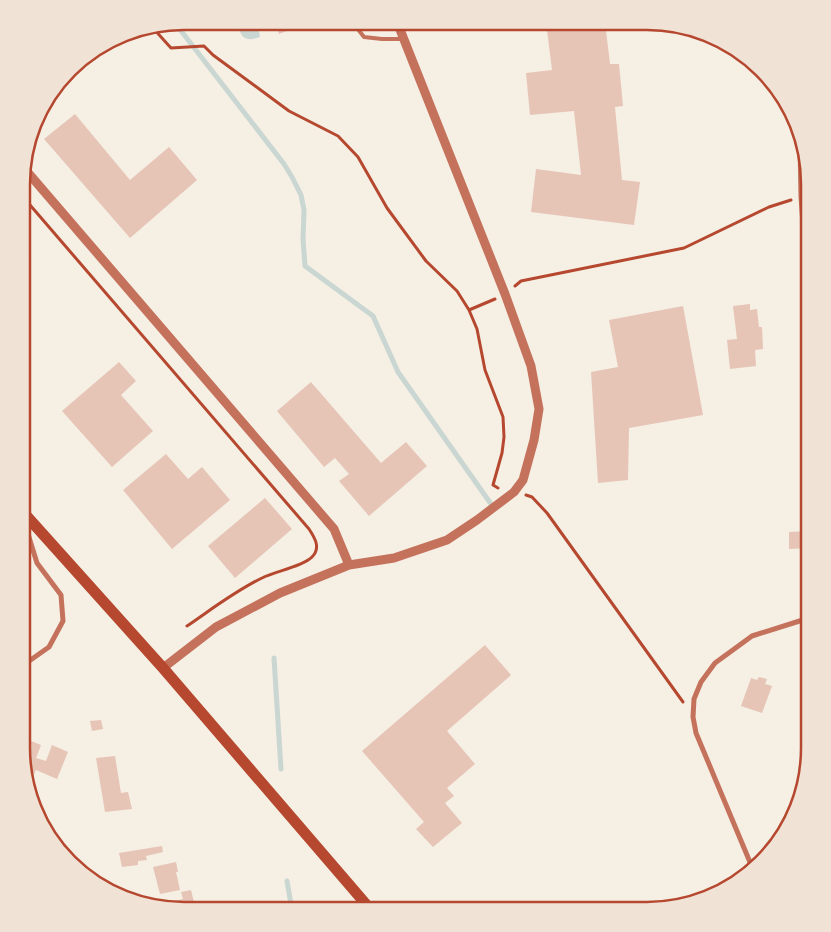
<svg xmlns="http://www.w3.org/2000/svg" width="831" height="932" font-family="'Sofia Sans Condensed',sans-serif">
<rect width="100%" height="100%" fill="#f6efe4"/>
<path fill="#c9d6d2" d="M 236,21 L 256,21 L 259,31 L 260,37 C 243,43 241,36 236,21 Z"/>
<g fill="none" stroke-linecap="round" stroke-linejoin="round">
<path stroke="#c9d6d2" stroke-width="5" d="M 175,23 L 284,164 L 292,177 L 301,195 L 304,210 L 303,239 L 305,266 L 373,316 L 398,372 L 491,504
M 274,658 L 281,769
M 287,881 L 292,910"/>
</g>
<path fill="#e6c5b7" d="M 275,22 L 310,22 L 279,34 Z
M 546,22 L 605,22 L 610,64 L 619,64 L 623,106 L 615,107 L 622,180 L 640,182 L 634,225 L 531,212 L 536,169 L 581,175 L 574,111 L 530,115 L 526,73 L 552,70 Z
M 75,114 L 130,180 L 169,147 L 197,180 L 130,238 L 44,139 Z
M 750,304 L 750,310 L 757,309 L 759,327 L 762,327 L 763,349 L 755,350 L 756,366 L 730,369 L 727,340 L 737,339 L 733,306 Z
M 683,306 L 703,415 L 629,428 L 628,480 L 598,483 L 591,372 L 618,367 L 609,320 Z
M 119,362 L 136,381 L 121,395 L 153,431 L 112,467 L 62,411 Z
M 311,382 L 381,463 L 406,442 L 427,466 L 369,516 L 339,481 L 349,474 L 335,458 L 324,467 L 277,411 Z
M 166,454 L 188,479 L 202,467 L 230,500 L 172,549 L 123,490 Z
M 265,498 L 292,529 L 235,578 L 208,546 Z
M 809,531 L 809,548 L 789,549 L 789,532 Z
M 485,645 L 511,675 L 447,731 L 475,764 L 447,788 L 454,796 L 445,803 L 462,823 L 433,847 L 416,829 L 424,822 L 362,751 Z
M 759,677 L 767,679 L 765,684 L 772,686 L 762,713 L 741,706 L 751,678 L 757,680 Z
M 101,720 L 103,729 L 92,731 L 90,721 Z
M 26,739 L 41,745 L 36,758 L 46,761 L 52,745 L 68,752 L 57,779 L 36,770 L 30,784 L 22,758 L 22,750 Z
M 115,756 L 121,793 L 128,792 L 132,809 L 105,812 L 96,758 Z
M 162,846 L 163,852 L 146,856 L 147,860 L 138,861 L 138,865 L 122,867 L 119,853 Z
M 176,862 L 178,872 L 176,872 L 180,890 L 160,894 L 153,867 Z
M 191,890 L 196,910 L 173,910 L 163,907 L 162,904 L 183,899 L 181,892 Z"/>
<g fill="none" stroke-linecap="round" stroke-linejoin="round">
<path stroke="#b5482f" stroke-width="3" d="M 152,27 L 171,48 L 204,46 L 213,55 L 289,111 L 338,136 L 358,157 L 387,208 L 426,261 L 457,291 L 469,310 L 477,329 L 485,370 L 503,417 L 504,437 L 502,453 L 493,485 L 498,488
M 24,198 L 309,529 C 315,538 321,548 312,557 C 302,567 275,571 262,578 C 235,591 212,609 187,626
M 515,286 L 521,281 L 684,248 L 769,207 L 791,200
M 469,310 L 495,299
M 526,495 L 532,497 L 547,513 L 683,702"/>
<path stroke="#c5725c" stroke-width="4" d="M 268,21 L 271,29
M 354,22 L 357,28 L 364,37 L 382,39 L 404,39"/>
<path stroke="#c5725c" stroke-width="5" d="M 800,145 L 801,197 L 805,252 L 809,272
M 22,666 L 49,647 L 63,621 L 61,595 L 37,563 L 23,518
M 752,867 L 696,733 L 693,717 L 694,699 L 701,682 L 715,663 L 752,636 L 809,618"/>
<path stroke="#c5725c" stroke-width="9" d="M 24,168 L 334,529 L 349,565
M 163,668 L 216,627 L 280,593 L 349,565 L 394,558 L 447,540 L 477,520 L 514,492 L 523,480 L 534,440 L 539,409 L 531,366 L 505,294 L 397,22"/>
<path stroke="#b5482f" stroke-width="11" d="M 23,512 L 163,668 L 371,910"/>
</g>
<path d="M0 0H831V932H0ZM184 30H647A154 154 0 0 1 801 184V748A154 154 0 0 1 647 902H184A154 154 0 0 1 30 748V184A154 154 0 0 1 184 30Z" fill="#f1e2d6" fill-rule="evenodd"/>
<path fill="none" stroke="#b5482f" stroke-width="2.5" d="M184 30H647A154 154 0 0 1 801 184V748A154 154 0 0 1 647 902H184A154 154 0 0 1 30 748V184A154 154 0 0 1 184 30Z"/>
</svg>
